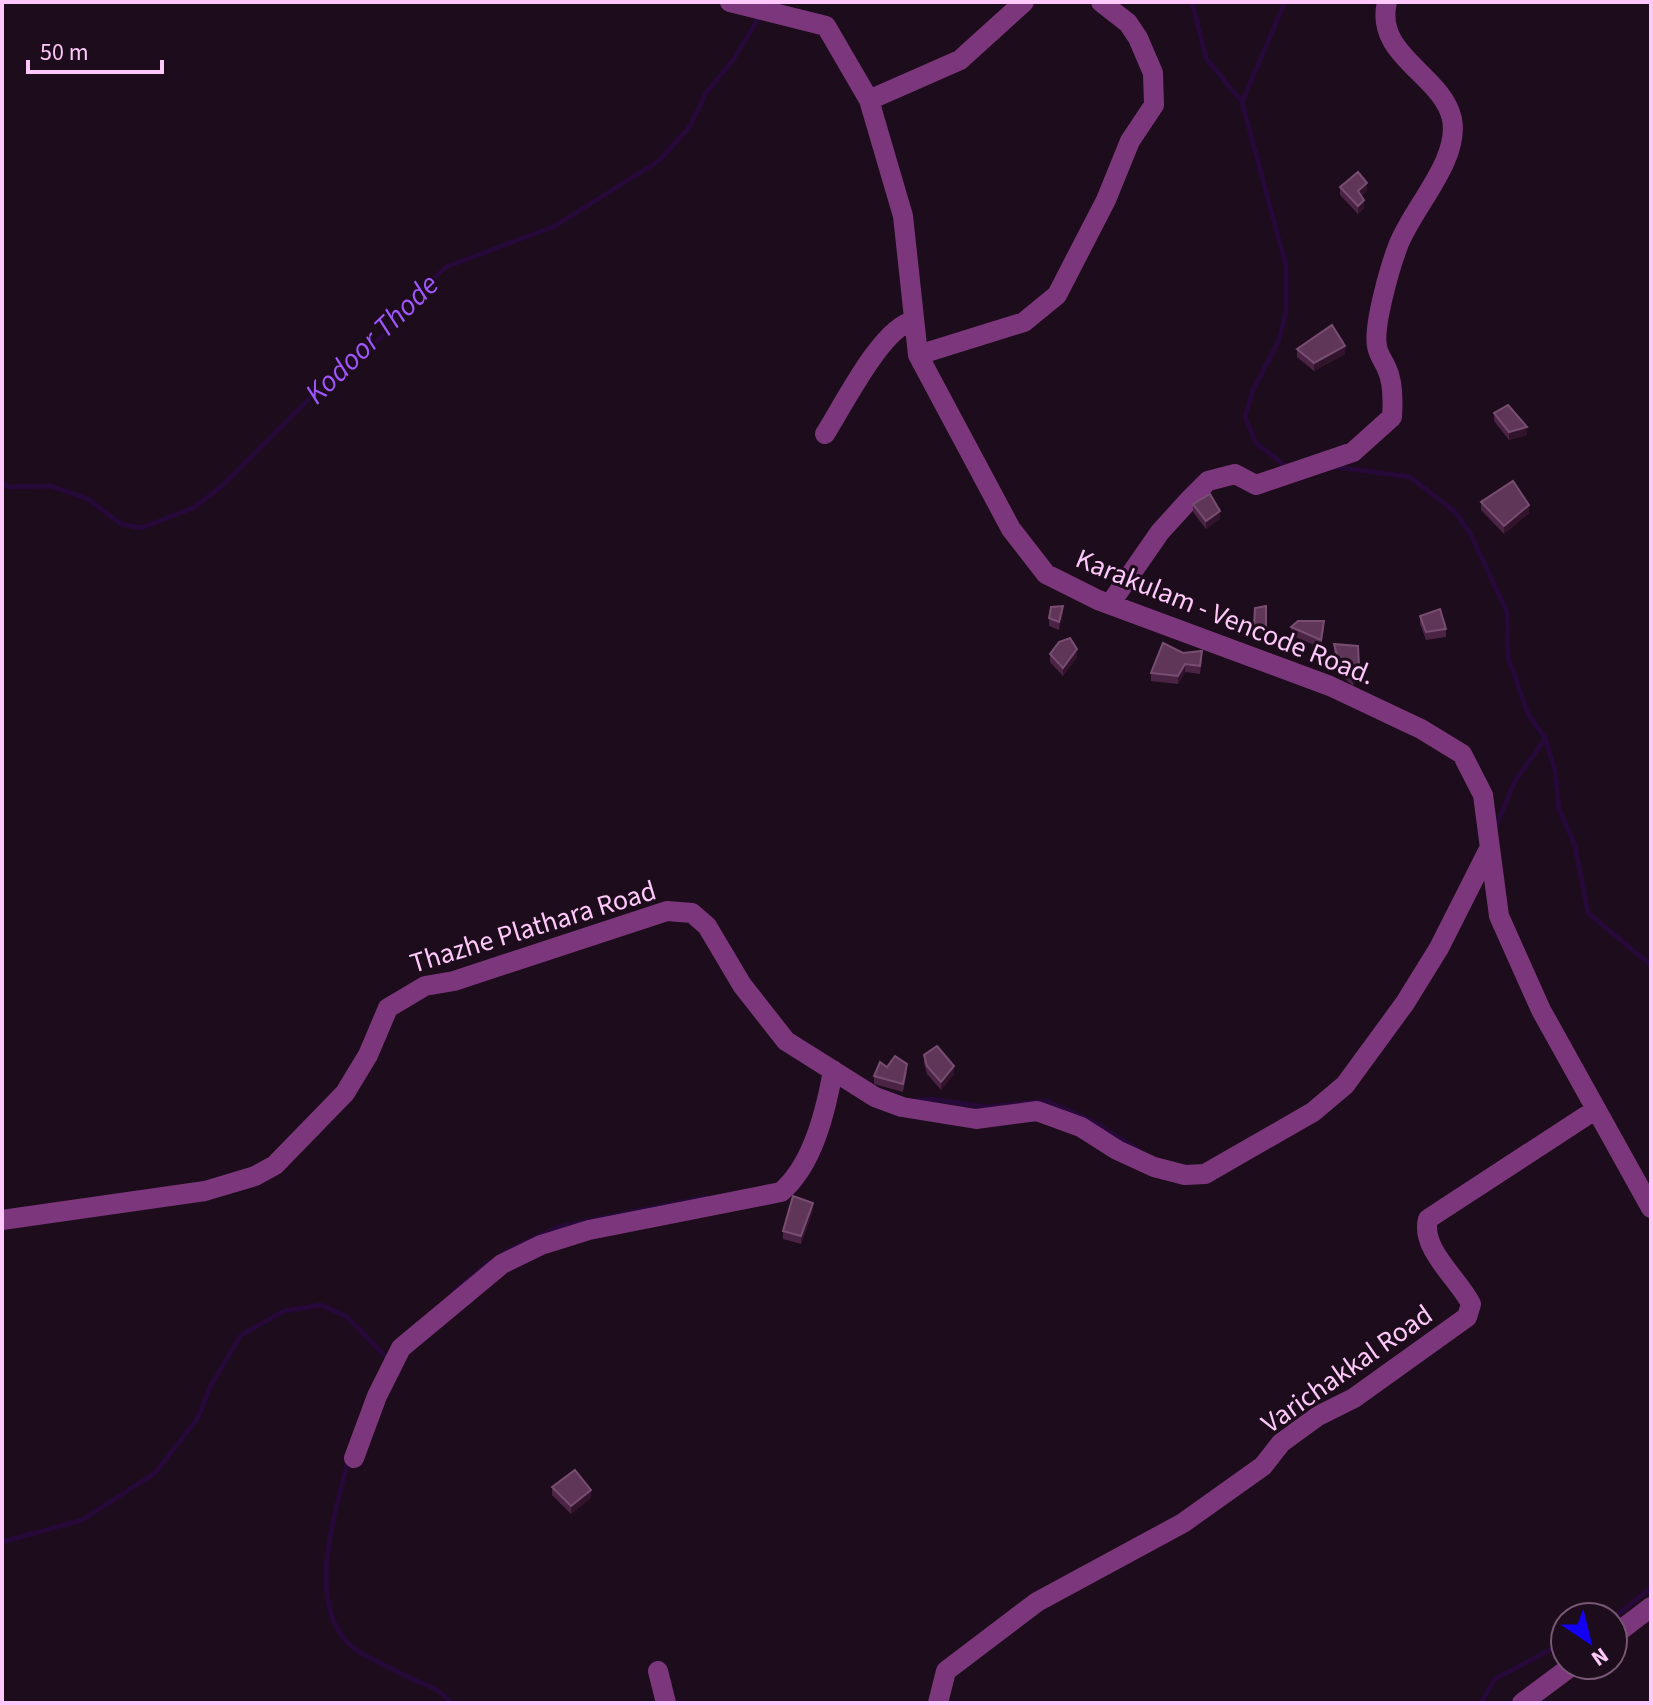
<svg xmlns="http://www.w3.org/2000/svg" width="1653" height="1705" font-family="'Source Sans 3',sans-serif">
<rect width="100%" height="100%" fill="#1d0c1b"/>
<g fill="none" stroke-linecap="round" stroke-linejoin="round">
<path stroke="#260939" stroke-width="5" d="M 1192,2 L 1206,58 L 1242,102 L 1286,266 L 1286,311 L 1279,340 L 1253,390 L 1245,417 L 1256,443 L 1284,465 L 1290,466
M 1242,102 L 1285,2
M 1336,467 L 1410,477 L 1455,512 L 1470,533 L 1507,612 L 1508,657 L 1528,714 L 1545,738 L 1555,770 L 1559,809 L 1575,846 L 1588,913 L 1651,965
M 2,482 L 8,487 L 51,486 L 88,499 L 121,524 L 141,528 L 193,508 L 222,486 L 314,394 L 381,338 L 417,294 L 446,267 L 555,226 L 660,160 L 690,126 L 706,93 L 733,60 L 760,16
M 1495,828 L 1515,781 L 1545,739
M 915,1101 L 932,1099 L 985,1107 L 1047,1101 L 1094,1122 L 1139,1150
M 505,1252 L 558,1227 L 707,1197
M 455,1291 L 490,1262
M 348,1460 C 336,1512 307,1594 345,1640 C 358,1655 386,1665 404,1675 C 420,1684 441,1687 450,1703
M 2,1542 L 82,1520 L 155,1473 L 198,1418 L 210,1387 L 241,1335 L 284,1311 L 321,1305 L 347,1317 L 386,1357
M 1613,1618 L 1651,1588
M 1481,1703 L 1495,1679 L 1565,1642"/>
<path stroke="#7c377c" stroke-width="20" d="M 730,2 L 826,26 L 869,100 L 903,216 L 918,355 L 1011,529 L 1046,574 L 1098,600 L 1330,686 L 1421,729 L 1462,754 L 1483,795 L 1499,916 L 1541,1010 L 1651,1208
M 869,100 L 960,60 L 1024,2
M 918,355 L 1024,322 L 1057,295 L 1106,200 L 1130,141 L 1154,105 L 1153,73 L 1138,38 L 1128,23 L 1101,2
M 825,434 C 843,406 882,327 913,321
M 1110,604 L 1160,532 L 1190,499 L 1208,481 L 1235,474 L 1256,485 L 1353,452 L 1392,417 C 1393,403 1393,382 1387,369 C 1384,361 1378,355 1377,346 C 1373,326 1390,267 1398,246 C 1412,208 1460,161 1452,119 C 1442,74 1374,56 1387,2
M 2,1220 L 205,1191 L 255,1176 L 275,1165 L 345,1093 L 368,1055 L 388,1008 L 425,986 L 454,981 L 667,911 L 692,913 L 707,926 L 742,985 L 786,1041 L 875,1097 L 902,1107 L 976,1119 L 1037,1111 L 1081,1127 L 1117,1150 L 1154,1167 L 1185,1175 L 1205,1174 L 1313,1112 L 1345,1085 L 1405,1003 L 1439,948 L 1489,849
M 354,1458 L 377,1396 L 401,1348 L 502,1264 L 541,1245 L 589,1230 L 781,1192 C 813,1165 826,1111 833,1070
M 1613,1636 L 1651,1607
M 658,1671 L 666,1703
M 938,1703 L 946,1671 L 1037,1602 L 1183,1523 L 1263,1466 L 1281,1443 L 1318,1416 L 1354,1398 L 1467,1317 L 1471,1304 C 1459,1279 1420,1249 1428,1219 L 1595,1110
M 1522,1703 L 1573,1665"/>
</g>
<path fill="#4b2445" d="M 1340,187 L 1367,191 L 1362,195 L 1364,208 L 1358,214 L 1340,195 Z
M 1297,349 L 1345,354 L 1314,371 L 1297,357 Z
M 1494,413 L 1527,435 L 1509,440 L 1494,421 Z
M 1481,502 L 1529,513 L 1504,534 L 1481,510 Z
M 1193,504 L 1220,519 L 1206,529 L 1193,512 Z
M 1266,606 L 1266,634 L 1254,631 L 1255,608 Z
M 1063,614 L 1059,630 L 1049,626 L 1049,618 Z
M 1420,616 L 1446,629 L 1446,637 L 1426,640 L 1420,624 Z
M 1291,627 L 1324,629 L 1321,648 L 1291,635 Z
M 1334,644 L 1359,674 L 1353,686 L 1340,674 L 1334,652 Z
M 1183,653 L 1202,659 L 1200,674 L 1185,672 L 1178,684 L 1151,681 L 1151,673 Z
M 1050,654 L 1077,657 L 1063,676 L 1050,662 Z
M 924,1055 L 954,1074 L 941,1090 L 927,1074 L 924,1063 Z
M 887,1067 L 907,1072 L 903,1092 L 874,1084 L 874,1076 Z
M 813,1211 L 801,1244 L 783,1239 L 783,1231 Z
M 552,1487 L 591,1498 L 571,1514 L 552,1495 Z"/>
<path fill="#31132c" d="M 1367,183 L 1367,191 L 1358,199 L 1358,191 Z
M 1364,200 L 1364,208 L 1358,214 L 1358,206 Z
M 1345,346 L 1345,354 L 1314,371 L 1314,363 Z
M 1527,427 L 1527,435 L 1509,440 L 1509,432 Z
M 1529,505 L 1529,513 L 1504,534 L 1504,526 Z
M 1220,511 L 1220,519 L 1206,529 L 1206,521 Z
M 1063,606 L 1063,614 L 1059,630 L 1059,622 Z
M 1077,649 L 1077,657 L 1063,676 L 1063,668 Z
M 1185,664 L 1185,672 L 1178,684 L 1178,676 Z
M 1359,666 L 1359,674 L 1353,686 L 1353,678 Z
M 954,1066 L 954,1074 L 941,1090 L 941,1082 Z
M 813,1203 L 813,1211 L 801,1244 L 801,1236 Z
M 591,1490 L 591,1498 L 571,1514 L 571,1506 Z"/>
<path fill="#5f3658" stroke="#784d72" stroke-width="2" d="M 1358,172 L 1367,183 L 1358,191 L 1364,200 L 1358,206 L 1340,187 Z
M 1332,325 L 1345,346 L 1314,363 L 1297,349 Z
M 1508,405 L 1527,427 L 1509,432 L 1494,413 Z
M 1513,481 L 1529,505 L 1504,526 L 1481,502 Z
M 1210,494 L 1220,511 L 1206,521 L 1193,504 Z
M 1063,606 L 1059,622 L 1049,618 L 1051,607 Z
M 1266,606 L 1266,630 L 1254,626 L 1255,608 Z
M 1440,609 L 1446,629 L 1426,632 L 1420,616 Z
M 1298,621 L 1324,621 L 1321,640 L 1291,627 Z
M 1070,638 L 1077,649 L 1063,668 L 1050,654 L 1059,642 Z
M 1163,643 L 1183,653 L 1202,651 L 1200,666 L 1185,664 L 1178,676 L 1151,673 Z
M 1334,644 L 1358,646 L 1359,666 L 1353,678 L 1340,666 Z
M 937,1046 L 954,1066 L 941,1082 L 927,1066 L 924,1055 Z
M 895,1056 L 907,1064 L 903,1084 L 874,1076 L 880,1062 L 887,1067 Z
M 793,1196 L 813,1203 L 801,1236 L 783,1231 Z
M 575,1470 L 591,1490 L 571,1506 L 552,1487 Z"/>
<g text-anchor="middle" dominant-baseline="central" stroke-width="6" stroke-linejoin="round" paint-order="stroke">
<g font-size="28" fill="#fec8fa" stroke="#1d0c1b">
<text transform="translate(1225 617) rotate(22)">Karakulam - Vencode Road.</text>
<text transform="translate(533 927) rotate(-17)">Thazhe Plathara Road</text>
<text transform="translate(1347 1369) rotate(-35)">Varichakkal Road</text>
</g>
<g font-size="30" font-style="italic" fill="#9f57fd" stroke="#1d0c1b">
<text transform="translate(372 339) rotate(-44)">Kodoor Thode</text>
</g>
</g>
<rect width="1653" height="1705" fill="none" stroke="#fec8fa" stroke-width="8"/>
<g transform="translate(1589 1641) rotate(145)"><circle r="38" fill="#1d0c1b" stroke="#775774" stroke-width="2"/>
<path d="M0-6L14 30L0 20L-14 30Z" fill="#1202f1"/>
<text y="-12" font-size="22" font-weight="bold" text-anchor="middle" fill="#fec8fa">N</text>
</g>
<path d="M28 60v12h134v-12" fill="none" stroke="#fec8fa" stroke-width="4"/>
<text x="40" y="60" font-size="24" fill="#fec8fa" stroke="#1d0c1b" stroke-width="6" paint-order="stroke">50 m</text>
</svg>
